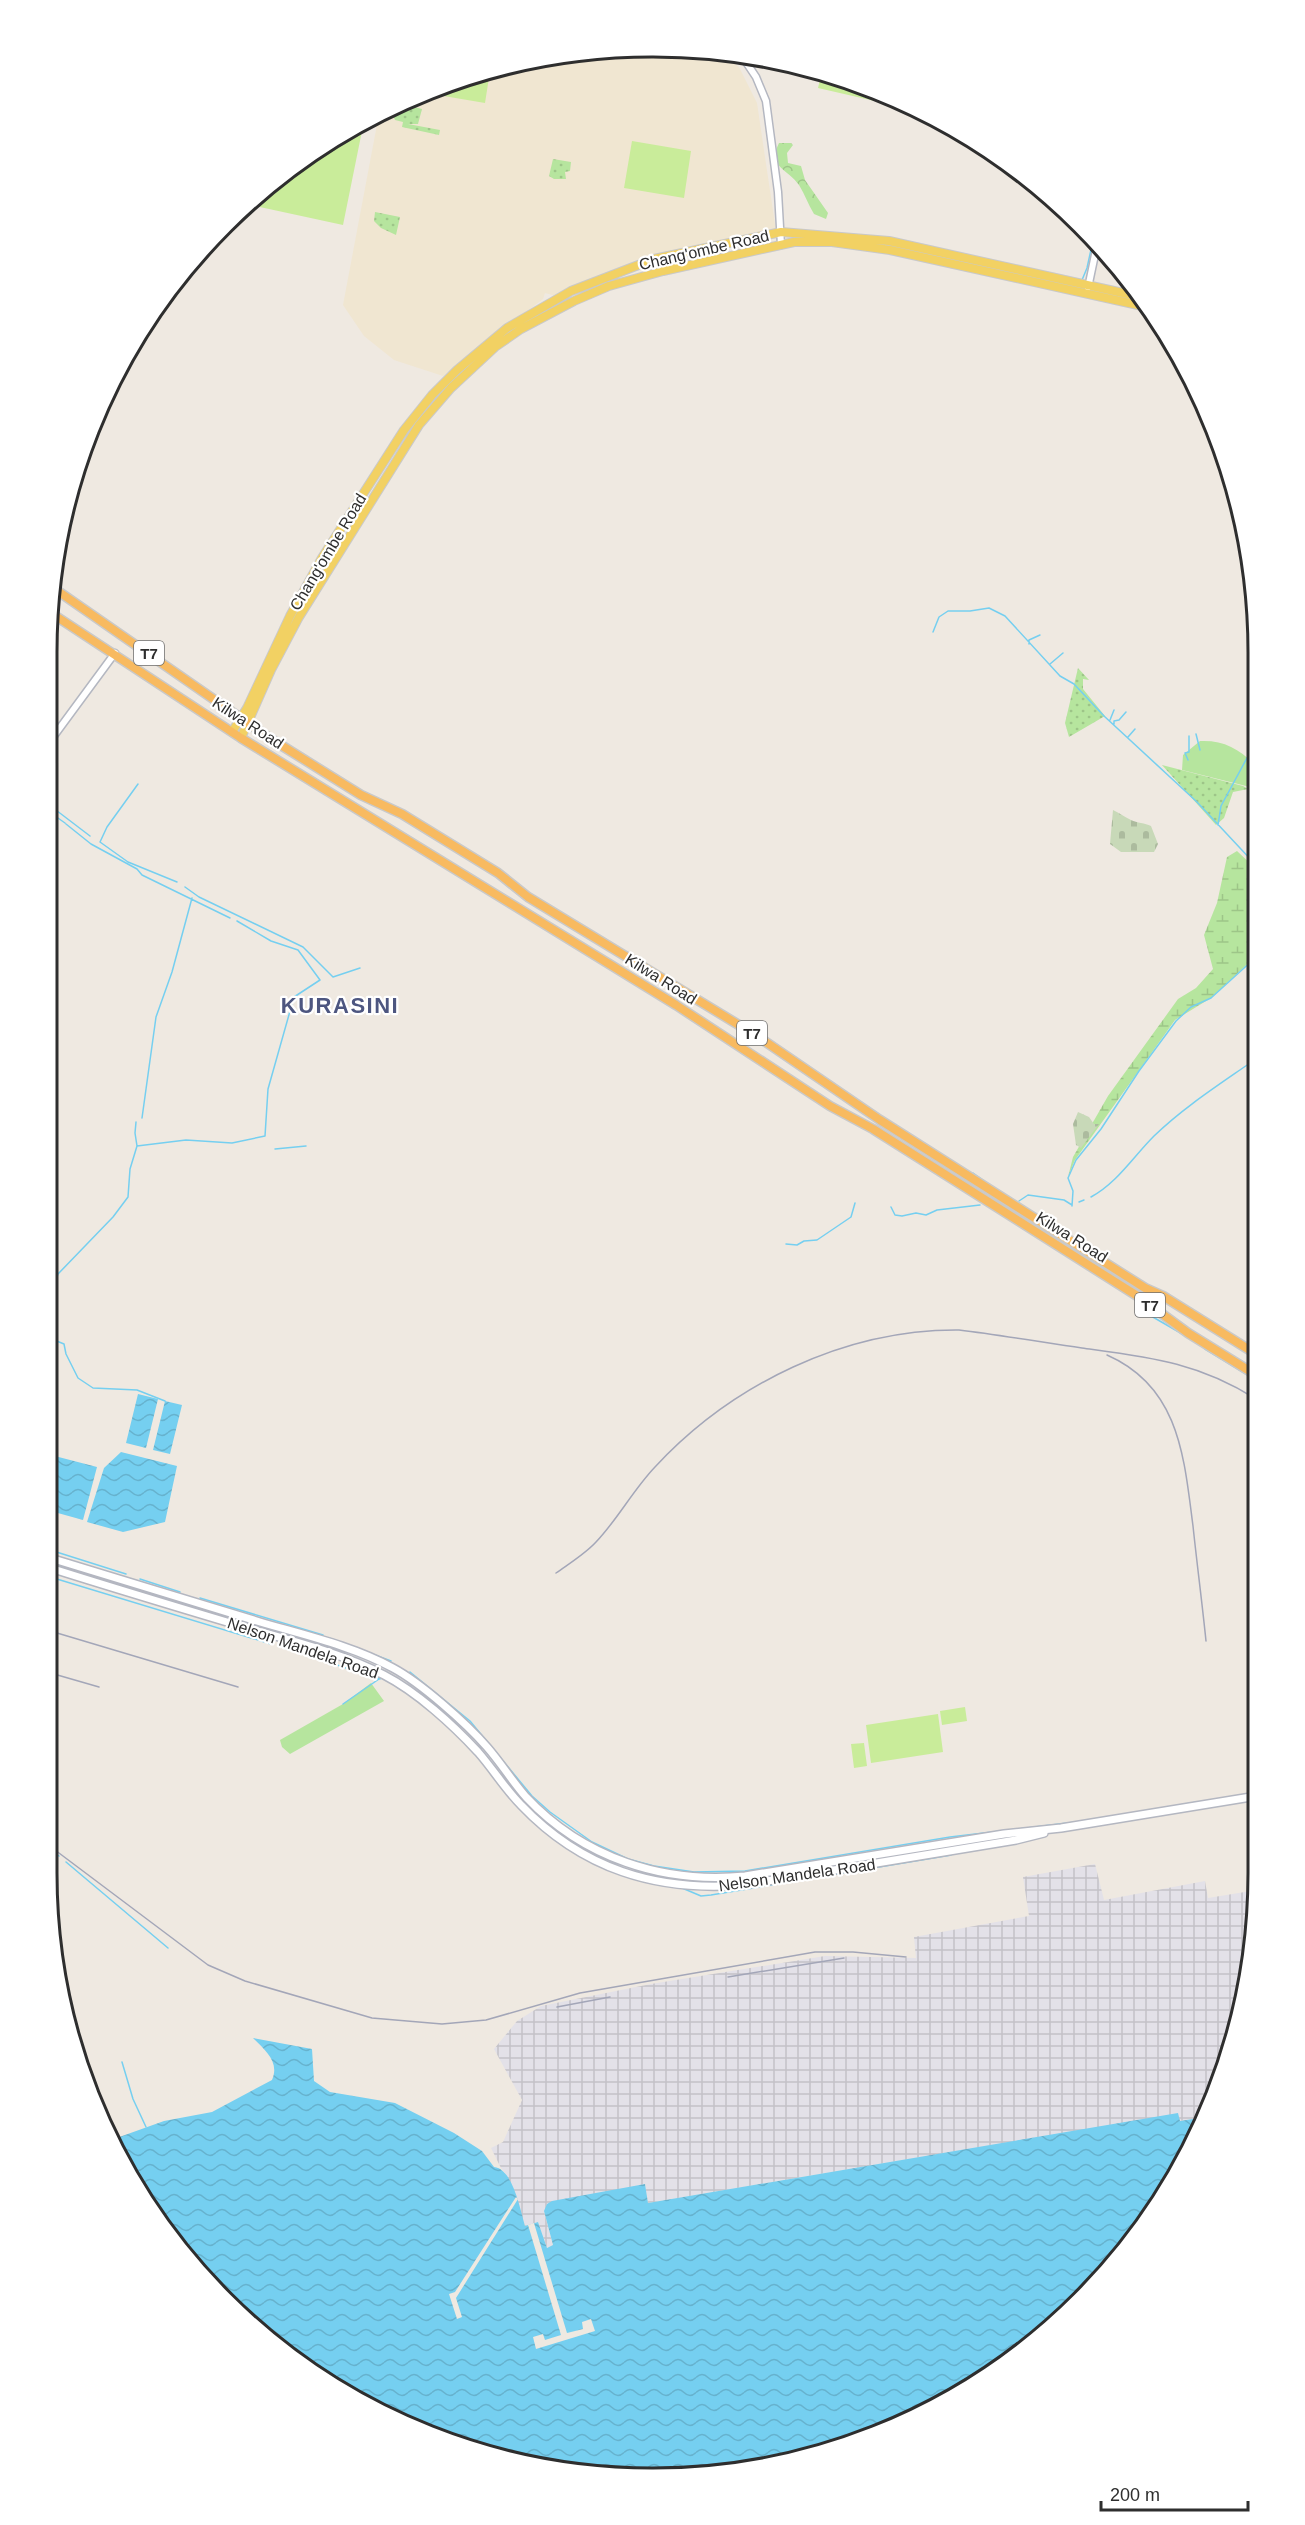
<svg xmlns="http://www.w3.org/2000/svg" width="1305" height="2525" font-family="Helvetica,sans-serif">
<defs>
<pattern id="industrial-grid" width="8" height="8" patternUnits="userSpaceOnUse" patternTransform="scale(1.5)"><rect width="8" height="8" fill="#e3e1e8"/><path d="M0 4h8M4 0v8" fill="none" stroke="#c3c1c7"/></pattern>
<pattern id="forest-crowns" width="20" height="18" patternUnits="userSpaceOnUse" patternTransform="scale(1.5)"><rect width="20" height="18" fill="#b6e59e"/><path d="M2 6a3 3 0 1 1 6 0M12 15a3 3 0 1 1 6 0" fill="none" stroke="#9dc588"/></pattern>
<pattern id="wetland-marsh" width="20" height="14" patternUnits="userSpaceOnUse" patternTransform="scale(1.5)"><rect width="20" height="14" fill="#b6e59e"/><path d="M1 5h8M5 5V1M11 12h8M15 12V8" fill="none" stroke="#9dc588"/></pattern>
<pattern id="cemetery-stones" width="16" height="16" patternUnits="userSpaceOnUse" patternTransform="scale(1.5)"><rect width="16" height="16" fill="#c8d9b8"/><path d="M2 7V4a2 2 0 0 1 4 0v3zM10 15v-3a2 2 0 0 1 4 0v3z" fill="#acbb9e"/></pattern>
<pattern id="park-dots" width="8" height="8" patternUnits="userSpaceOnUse" patternTransform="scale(1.5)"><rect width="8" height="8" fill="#b6e59e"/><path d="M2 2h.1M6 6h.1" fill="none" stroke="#9dc588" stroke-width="1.8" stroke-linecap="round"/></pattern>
<pattern id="water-waves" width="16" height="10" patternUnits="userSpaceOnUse" patternTransform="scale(1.5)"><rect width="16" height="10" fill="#75cff0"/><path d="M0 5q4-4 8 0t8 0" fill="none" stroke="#66b2ce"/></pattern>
</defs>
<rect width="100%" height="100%" fill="#efe9e1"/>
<path fill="url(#industrial-grid)" d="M 1095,1864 L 1104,1900 L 1205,1881 L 1208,1898 L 1257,1890 L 1257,1912 L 1238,2029 L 1205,2117 L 1179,2121 L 1178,2114 L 648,2203 L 645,2184 L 544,2211 L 553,2246 L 547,2248 L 538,2222 L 525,2226 L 505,2173 L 501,2168 L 491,2148 L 503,2142 L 522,2100 L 494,2049 L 517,2021 L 541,2006 L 651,1984 L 825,1956 L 916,1958 L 914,1937 L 1029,1916 L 1023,1877 Z"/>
<path fill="#f0e6d1" d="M 692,48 L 721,53 L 739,67 L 757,103 L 776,231 L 678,251 L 614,270 L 556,296 L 545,293 L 543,299 L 443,376 L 394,360 L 364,336 L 343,305 L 379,114 L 458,79 L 574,52 Z"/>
<path fill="#b6e59e" d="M 1200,741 C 1223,740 1238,748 1254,764 L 1254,788 L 1182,770 L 1183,755 Z
M 371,1683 L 384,1701 L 290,1754 L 282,1747 L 280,1740 L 343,1704 Z"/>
<path fill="url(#forest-crowns)" d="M 779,143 L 791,143 L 793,145 L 787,153 L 788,163 L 801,166 L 805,180 L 828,213 L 826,219 L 814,214 C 808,204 805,195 799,185 C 788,169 767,167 779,143 Z"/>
<path fill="url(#wetland-marsh)" d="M 1237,851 L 1254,867 L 1254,958 L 1211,998 L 1175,1020 L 1075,1160 L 1068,1177 L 1073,1157 L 1108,1096 L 1178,999 L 1196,988 L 1213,969 L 1204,935 L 1217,903 L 1227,857 Z"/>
<path fill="url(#cemetery-stones)" d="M 1113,810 C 1120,813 1124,817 1131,820 C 1137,823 1145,823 1151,826 L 1158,844 L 1154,852 L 1121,852 L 1110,844 Z
M 1078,1112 L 1089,1117 L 1094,1124 L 1099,1124 L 1081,1148 L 1076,1145 L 1073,1124 Z"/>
<path fill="url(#park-dots)" d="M 403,104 L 422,109 L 418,124 L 408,124 L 440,130 L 439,135 L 402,127 L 403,122 L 395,120 L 393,115 L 395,107 Z
M 553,159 L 571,162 L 570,171 L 565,172 L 566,179 L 554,179 L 549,176 Z
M 375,212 L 400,217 L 396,235 L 381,228 L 374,221 Z
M 1078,668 L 1089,680 L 1083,679 L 1083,689 L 1105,716 L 1069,737 L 1065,723 Z
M 1162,765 L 1243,786 L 1248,789 L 1233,792 L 1224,818 L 1216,825 Z"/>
<path fill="#c9ec9a" d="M 490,71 L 485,103 L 426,93 L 458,79 Z
M 822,72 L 921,109 L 927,113 L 818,88 Z
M 364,121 L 343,225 L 246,204 L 253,197 L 350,128 Z
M 632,141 L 691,151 L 684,198 L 624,188 Z
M 965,1707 L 967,1721 L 942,1725 L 940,1711 Z
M 938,1714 L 943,1752 L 871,1763 L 866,1725 Z
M 864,1743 L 867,1766 L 854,1768 L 851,1744 Z"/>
<path fill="url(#water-waves)" d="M 138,1394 L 158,1399 L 146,1448 L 126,1443 Z
M 165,1401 L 182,1405 L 170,1454 L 153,1450 Z
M 121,1452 L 177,1466 L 165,1522 L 123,1532 L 87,1522 L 104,1468 Z
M 47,1454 L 97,1467 L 83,1520 L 47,1510 Z
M 253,2038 L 312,2049 L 314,2081 L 330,2092 L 395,2103 L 454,2133 L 482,2151 L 494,2167 C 513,2169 520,2209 525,2226 L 538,2222 L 547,2248 L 553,2245 L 544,2211 L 547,2204 L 552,2201 L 645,2184 L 648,2203 L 1178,2113 L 1180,2121 L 1205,2117 L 1196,2141 L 1133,2242 L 1052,2328 L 989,2377 L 885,2432 L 809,2458 L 692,2477 L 613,2477 L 496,2458 L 420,2432 L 316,2377 L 253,2328 L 172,2242 L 128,2175 L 111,2140 L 164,2121 L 212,2112 L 272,2080 C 280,2062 265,2050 253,2038 Z"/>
<path fill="#efe9e1" d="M 516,2197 L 518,2199 L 456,2298 L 462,2317 L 457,2319 L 449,2294 L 455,2292 Z
M 534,2223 L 567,2333 L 583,2329 L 582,2322 L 591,2319 L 595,2331 L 536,2349 L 533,2337 L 543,2334 L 545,2340 L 561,2335 L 528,2225 Z"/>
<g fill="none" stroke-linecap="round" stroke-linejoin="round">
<path stroke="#75cff0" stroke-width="1.5" d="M 1082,280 L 1087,268 L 1092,245
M 933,632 L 939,617 L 948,611 L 970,611 L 989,608 L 1005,616 L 1060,676 L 1074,684 L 1104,716 L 1197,802 L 1254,863
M 1029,644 L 1029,640 L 1040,635
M 1050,664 L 1063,653
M 1110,720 L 1114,710
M 1114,724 L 1114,721 L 1119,720 L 1126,712
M 1196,734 L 1200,750
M 1128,737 L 1135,729
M 1188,760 L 1185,753 L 1189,752 L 1189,736
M 138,784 L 107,827 L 100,842 L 128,862 L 177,882
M 48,804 L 90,836
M 48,811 L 65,823
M 66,824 L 91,844 L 137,869 L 142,875 L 230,918
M 1218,825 L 1221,806 L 1254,745
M 185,887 L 199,897 L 303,947 L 333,977 L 360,968
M 142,1118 L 156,1017 L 172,972 L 192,898
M 137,1146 L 186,1140 L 232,1143 L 265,1136 L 268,1089 L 294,997 L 320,980 L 298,950 L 271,941 L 237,921
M 275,1149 L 306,1146
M 973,1173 L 994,1188
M 1091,1197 C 1117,1183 1133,1157 1154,1136 C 1183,1108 1217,1086 1250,1063
M 1019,1201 L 1028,1195 L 1064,1200 L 1072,1205
M 1079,1202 L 1084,1200
M 1072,1206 L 1073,1191 L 1068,1178 L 1076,1160 L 1101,1129 L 1139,1071 L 1176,1021 L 1191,1007 L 1211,998 L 1254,959
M 891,1207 L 895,1215 L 902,1216 L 916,1213 L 926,1215 L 937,1210 L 980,1205
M 786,1244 L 797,1245 L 804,1241 L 817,1240 L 851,1217 L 855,1203
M 47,1295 L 54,1285 L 58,1274 L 113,1217 L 128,1197 L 130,1169 L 137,1146 L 135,1133 L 136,1122
M 1139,1309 L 1184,1335
M 47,1337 L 64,1344 L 66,1354 L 78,1378 L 93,1388 L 137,1390 L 165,1401
M 1205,1349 L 1256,1380
M 47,1549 L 126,1574
M 47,1576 L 271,1644
M 140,1579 L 180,1592
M 200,1598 L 323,1635
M 329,1638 L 391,1661
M 285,1648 L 380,1679
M 410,1672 L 470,1721 L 532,1796 L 550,1812 L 592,1842 L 628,1859 L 654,1866 L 694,1872 L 745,1871 L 950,1837 L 1076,1822
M 397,1687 L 402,1690
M 343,1704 L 379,1679
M 1225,1798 L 1244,1795
M 1145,1811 L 1197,1802
M 527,1815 L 535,1822
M 47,1848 L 59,1856
M 66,1862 L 168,1948
M 626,1876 L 641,1881
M 682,1888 L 701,1896 L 711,1895 L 951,1855
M 122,2062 L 133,2099 L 146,2127"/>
<defs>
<path id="tertiary" d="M 742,56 L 756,77 L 766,101 L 778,192 L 781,245
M 1088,288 L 1097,245
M 48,744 L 115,653"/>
<path id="secondary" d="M 47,1557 C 118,1579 189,1600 260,1622 C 304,1635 353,1646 393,1668 C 421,1683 466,1723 487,1747 C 501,1763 512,1781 526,1797 C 583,1858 663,1884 745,1876 L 1004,1834 L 1061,1828 L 1257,1796
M 47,1567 C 113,1588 180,1608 247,1628 C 292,1641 341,1653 384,1675 C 417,1692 453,1725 478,1752 C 493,1769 505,1789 521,1805 C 582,1869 656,1892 743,1885 L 1016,1840 L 1044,1833"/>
<path id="primary" d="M 232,732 L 247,708 L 290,616 L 322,558 L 404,430 L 432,395 L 457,370 L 507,328 L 571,291 L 654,259 L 781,232 L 889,241 L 1141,297
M 241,738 L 271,670 L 299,617 L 419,425 L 451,388 L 495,347 L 521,329 L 574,301 L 609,286 L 663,271 L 794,242 L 832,242 L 890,250 L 1147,307"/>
<path id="trunk" d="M 52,587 L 268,737 L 361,795 L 402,814 L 498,873 L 528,897 L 757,1036 L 880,1120 L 1145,1288 L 1163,1296 L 1256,1354
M 48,611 L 241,738 L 676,1005 L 830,1106 L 873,1129 L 1139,1297 L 1188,1333 L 1256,1375"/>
</defs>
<use href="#tertiary" stroke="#b4b7c1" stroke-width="9"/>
<use href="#secondary" stroke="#b4b7c1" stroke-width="10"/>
<use href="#primary" stroke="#c9c9c9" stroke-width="10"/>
<use href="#trunk" stroke="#c9c9c9" stroke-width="11"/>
<use href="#tertiary" stroke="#fff" stroke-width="6"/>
<use href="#secondary" stroke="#fff" stroke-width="7"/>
<use href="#primary" stroke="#f2d163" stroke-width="8"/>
<use href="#trunk" stroke="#f8ba60" stroke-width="8"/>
<path stroke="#a3a6b8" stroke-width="1.5" d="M 1107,1355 C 1180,1387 1184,1458 1193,1526 C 1197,1564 1202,1602 1206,1641
M 556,1573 C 570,1563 585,1554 596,1542 C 618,1519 633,1490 655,1467 C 732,1384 845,1329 959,1330 C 1000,1335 1041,1342 1082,1348 C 1148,1357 1198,1362 1256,1399
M 47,1630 L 238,1687
M 47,1672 L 99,1687
M 47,1844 L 208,1965 L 245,1981 L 372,2018 L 442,2024 L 486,2020 L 580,1993 L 815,1952 L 853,1952 L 906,1957
M 728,1977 L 844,1958
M 557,2007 L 610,1997"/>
</g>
<g text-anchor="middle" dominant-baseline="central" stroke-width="4.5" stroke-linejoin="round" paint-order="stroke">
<g fill="#fff" stroke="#6d6d6d" stroke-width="1.5">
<rect x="134" y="641" width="30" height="24" rx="4.5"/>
<rect x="737" y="1021" width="30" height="24" rx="4.5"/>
<rect x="1135" y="1293" width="30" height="24" rx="4.5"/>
</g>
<g font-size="15" font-weight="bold" fill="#2e2e2e">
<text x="149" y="653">T7</text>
<text x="752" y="1033">T7</text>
<text x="1150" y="1305">T7</text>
</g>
<g font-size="16" fill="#2e2e2e" stroke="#fff">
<text transform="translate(704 250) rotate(-13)">Chang'ombe Road</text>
<text transform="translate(328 552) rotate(-59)">Chang'ombe Road</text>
<text transform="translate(248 723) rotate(33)">Kilwa Road</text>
<text transform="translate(661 979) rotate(32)">Kilwa Road</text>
<text transform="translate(1072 1237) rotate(32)">Kilwa Road</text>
<text transform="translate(303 1648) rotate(19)">Nelson Mandela Road</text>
<text transform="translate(797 1875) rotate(-8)">Nelson Mandela Road</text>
</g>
<g font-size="22" font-weight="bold" letter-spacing="1.5" fill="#4d5680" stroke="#fff">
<text x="340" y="1005">KURASINI</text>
</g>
</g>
<path d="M0 0H1305V2525H0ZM652 57H653A595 595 0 0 1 1248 652V1873A595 595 0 0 1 653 2468H652A595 595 0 0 1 57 1873V652A595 595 0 0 1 652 57Z" fill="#fff" fill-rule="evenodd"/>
<path fill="none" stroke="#2e2e2e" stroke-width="3" d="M652 57H653A595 595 0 0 1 1248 652V1873A595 595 0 0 1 653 2468H652A595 595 0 0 1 57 1873V652A595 595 0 0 1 652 57Z"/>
<path d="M1101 2501v9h147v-9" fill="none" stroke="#2e2e2e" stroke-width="3"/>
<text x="1110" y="2501" font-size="18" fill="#2e2e2e" stroke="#ffffff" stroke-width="4.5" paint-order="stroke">200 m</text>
</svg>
